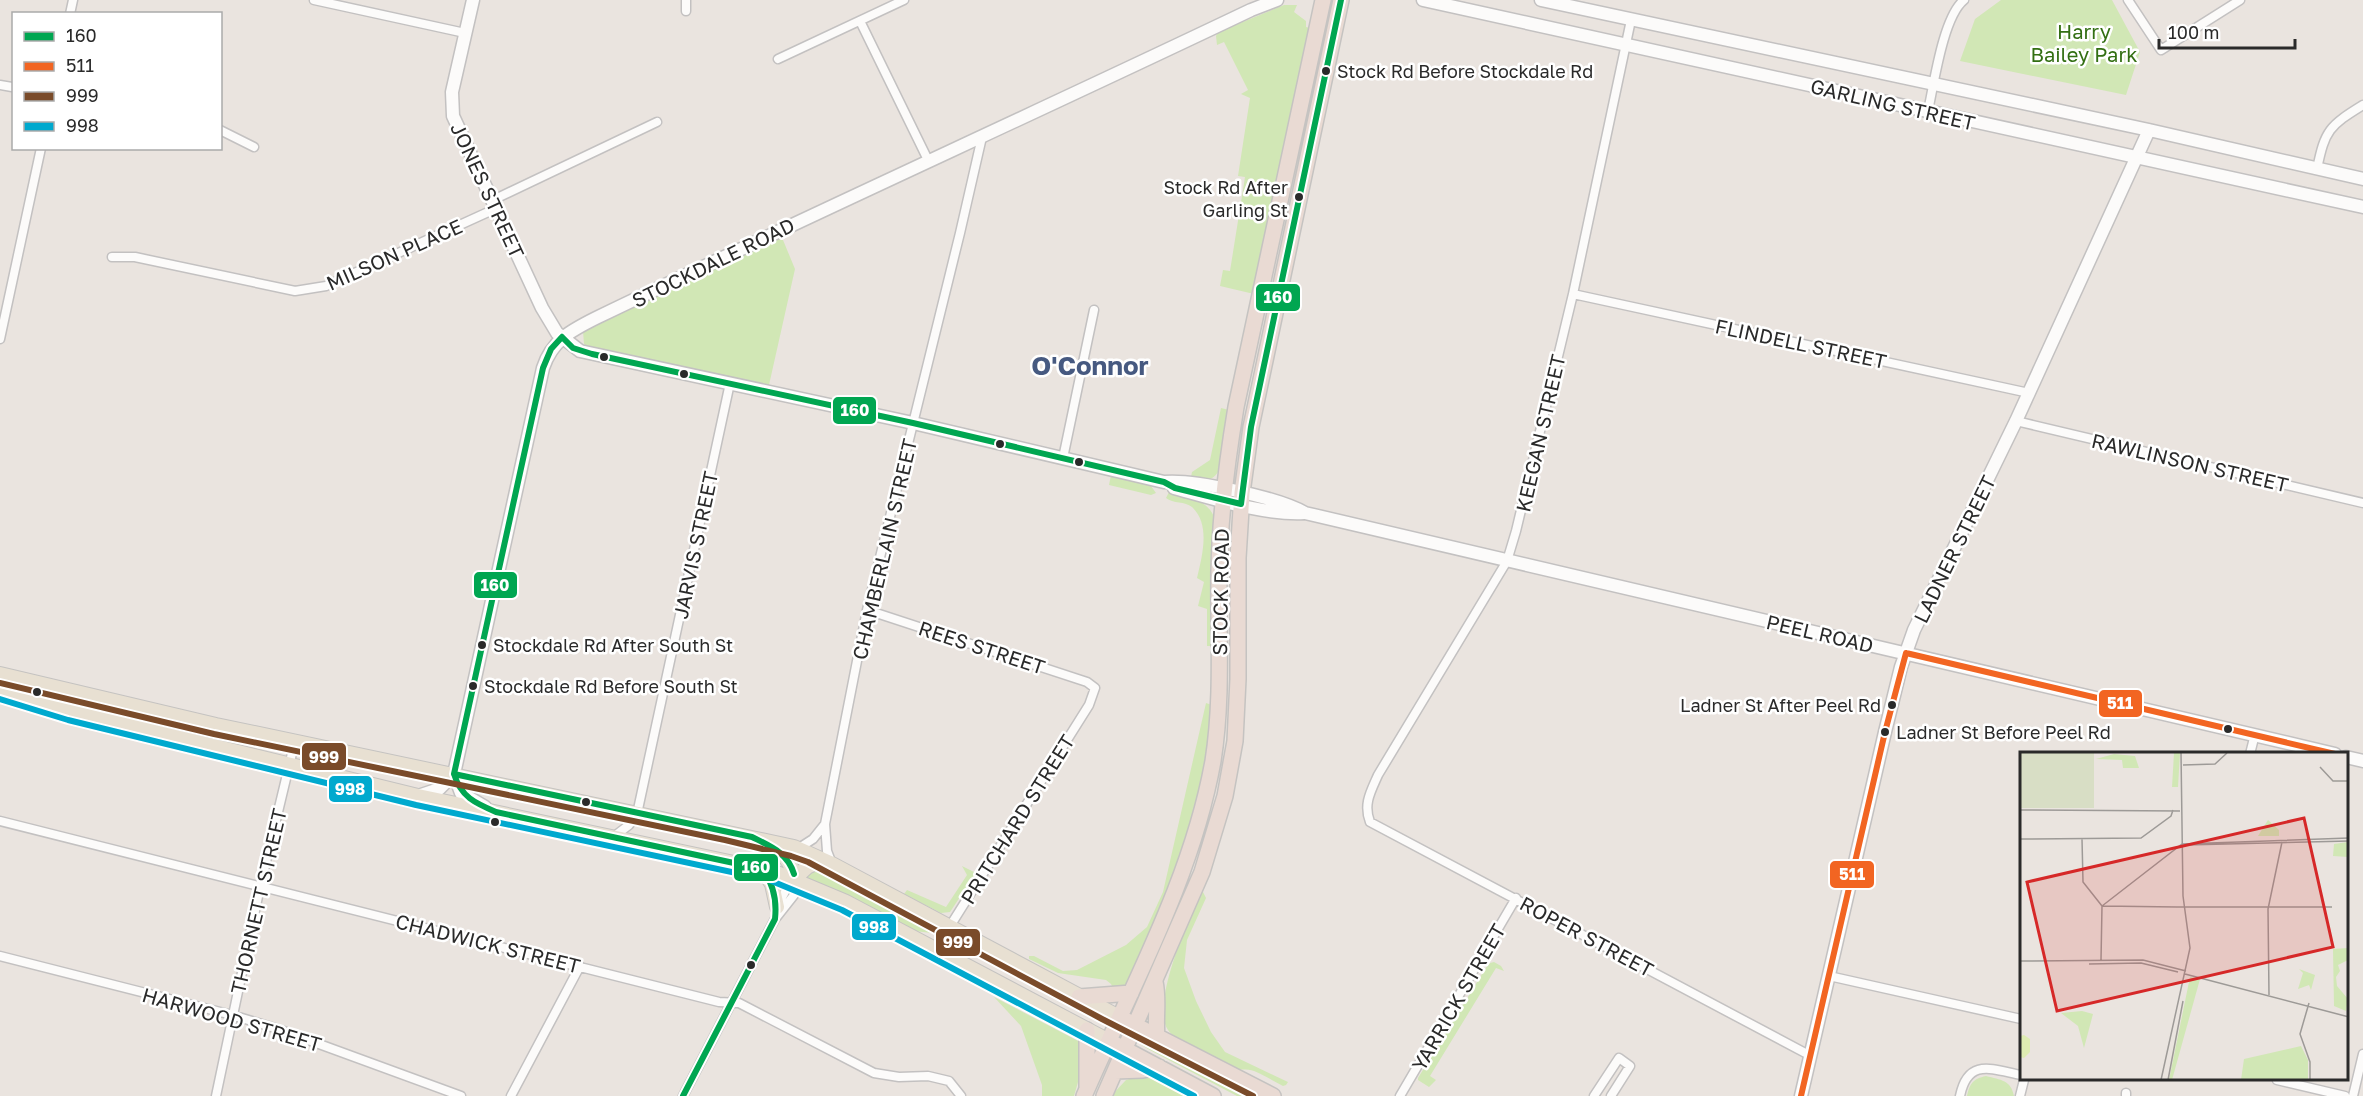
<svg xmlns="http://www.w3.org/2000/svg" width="2363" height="1096" font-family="'Golos Text',sans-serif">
<rect width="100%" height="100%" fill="#eae4df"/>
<path fill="#d1e7b5" d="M 2001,0 L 2112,0 L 2140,52 L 2126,95 L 1960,61 L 1975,19 Z
M 1284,5 L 1297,5 L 1294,12 L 1306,21 L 1306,27 L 1310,28 L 1254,294 L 1220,286 L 1223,270 L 1230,271 L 1245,177 L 1238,176 L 1250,98 L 1241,94 L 1248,90 L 1224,42 L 1217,45 L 1216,36 L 1218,32 Z
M 778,239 L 783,240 L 795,269 L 769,385 L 588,347 L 584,344 L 583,331 L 588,328 Z
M 1221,408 L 1229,410 L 1220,469 C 1213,481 1207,481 1194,481 L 1191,477 L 1192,472 L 1210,460 Z
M 1111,475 L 1151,486 L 1156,493 L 1151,495 L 1109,485 Z
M 1169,492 C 1185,495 1208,500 1214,517 L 1213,646 L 1207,646 L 1207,609 L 1198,606 L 1204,582 L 1197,578 C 1202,556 1211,525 1192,507 C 1185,501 1173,504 1166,498 Z
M 1206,703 L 1212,705 L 1210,737 L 1203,779 L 1189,836 L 1152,929 L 1127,984 L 1115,992 L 1111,984 L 1106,980 L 1058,973 L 1029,959 L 1029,956 L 1034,956 L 1063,971 L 1077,970 L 1126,945 L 1147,927 L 1163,892 Z
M 824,866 L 938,927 L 938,930 L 932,933 L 914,931 L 805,877 Z
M 962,866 L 976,873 L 950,912 L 941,913 L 904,894 L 907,890 L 946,907 L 967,875 Z
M 1202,890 L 1206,898 L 1187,940 L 1184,968 L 1196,1001 L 1211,1032 L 1225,1052 L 1288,1082 L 1286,1085 L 1283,1086 C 1273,1081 1264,1075 1254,1071 C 1247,1068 1239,1071 1231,1068 C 1215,1060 1178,1044 1168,1030 C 1150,1005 1189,918 1202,890 Z
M 1494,962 L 1501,966 L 1504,971 L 1496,968 L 1430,1076 L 1436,1080 L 1429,1087 L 1418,1080 L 1418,1078 L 1487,966 L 1490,963 Z
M 970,975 L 1073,1029 L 1080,1033 L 1084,1040 L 967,980 Z
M 994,997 L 1082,1043 L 1080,1075 L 1074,1096 L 1042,1096 L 1042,1085 L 1021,1026 Z
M 1142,1039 L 1150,1041 L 1258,1096 L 1237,1096 L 1148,1049 L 1140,1044 Z
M 1144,1075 L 1159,1079 L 1193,1096 L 1111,1096 L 1126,1080 Z
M 1986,1076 C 2001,1080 2011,1080 2014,1096 L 1967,1096 C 1970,1083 1973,1079 1986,1076 Z"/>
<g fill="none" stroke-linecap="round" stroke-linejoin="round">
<defs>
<path id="street" d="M 314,0 L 465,33
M 686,0 L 686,11
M 2128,0 L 2161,50 L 2240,0
M 70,14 L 73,0
M 1631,20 L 1573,294 L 1516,531 L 1507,561 L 1378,775 C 1371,791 1363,804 1370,822 L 1811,1056
M 860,21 L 928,160
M 778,59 L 904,0
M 0,85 L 12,87
M 1928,111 C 1934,84 1943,17 1964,0
M 220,130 L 254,147
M 2317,169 C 2325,130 2329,126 2363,105
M 493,200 L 657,122
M 112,257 L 135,257 L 295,291 L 326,286 L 497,208
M 1573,294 L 2029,393
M 0,339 L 41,148
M 2016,421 L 2363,503
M 1063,458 L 1094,310
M 867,610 L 1087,682 L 1095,688 L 1089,705 L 935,950
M 2250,754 L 2255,734
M 0,821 L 719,1002 L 739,1003 L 874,1073 L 899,1077 L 928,1076 L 949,1081 L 961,1096
M 612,838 L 629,825 L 637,814 L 730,383
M 799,848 L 813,839 L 825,824
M 832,864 L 827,851 L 825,824 L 867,610 L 960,233 L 982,137
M 777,907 L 788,886 L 794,879
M 0,956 L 232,1015 L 278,1029 L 461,1096
M 1829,976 L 2021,1019
M 2277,1080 L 2345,1096
M 216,1096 L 260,887 L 295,741
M 511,1096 L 580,966
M 683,1096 L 775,919 L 794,895 L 794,879
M 1400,1096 L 1516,898
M 1594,1096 L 1619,1058 L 1630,1066 L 1611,1096
M 1960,1096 C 1968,1058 1991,1069 2021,1075
M 2020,1096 L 2024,1080
M 2126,1096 L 2126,1093
M 2353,1096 L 2363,1054"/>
<path id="secondary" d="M 473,0 L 452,92 L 453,116 L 542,308 L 557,333 L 580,351 L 913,423 L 1164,482 C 1194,479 1279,498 1305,513 L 2335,754
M 1423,0 L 2363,207
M 1541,0 L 2149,130 L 2363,179
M 1174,488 C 1214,499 1264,515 1304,513
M 2346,757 L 2363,761
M 418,796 L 439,789 L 454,774
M 485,807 L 461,793 L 454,774 L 543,368 C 552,340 572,330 596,318 C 814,213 1033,114 1251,10 L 1277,0
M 1801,1096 L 1885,732 L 1901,667 L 1914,630 L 2016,421 L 2149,130"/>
<path id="primary" d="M 0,674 L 216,725 L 794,847 L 832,864 L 1119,1017
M 0,690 L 70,711 L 418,796 L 772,871 L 846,902 L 1109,1041
M 767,845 C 783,854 792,860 794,879
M 762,869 L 772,884 L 777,907
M 794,879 L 807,867 L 822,860"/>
<path id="highway" d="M 1155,982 C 1159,1000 1155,1017 1157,1036
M 1079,997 L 1131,993
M 1127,1021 L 1273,1096
M 1117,1045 L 1213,1096
M 1115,1071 L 1143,1070 L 1159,1067
M 1087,1087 L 1087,1030
M 1084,1096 C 1131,987 1192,879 1213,761 C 1223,698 1218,633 1219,570 C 1220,515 1227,461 1236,407 L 1323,0
M 1104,1096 L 1202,872 L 1225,796 L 1235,741 L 1238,679 L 1238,558 L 1242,493 L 1251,427 L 1341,0"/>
</defs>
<use href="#street" stroke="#c3c1c1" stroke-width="11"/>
<use href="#secondary" stroke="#c3c1c1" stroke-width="15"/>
<use href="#primary" stroke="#c5c3c1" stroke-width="16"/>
<use href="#highway" stroke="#c5c3c1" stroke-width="18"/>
<use href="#street" stroke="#fcfbfa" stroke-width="8"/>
<use href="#secondary" stroke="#fcfbfa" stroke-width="12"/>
<use href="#primary" stroke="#e8e0d2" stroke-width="14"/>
<use href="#highway" stroke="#e9dad3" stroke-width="15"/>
<defs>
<path id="bus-1" d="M 562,337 L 573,348 L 592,354 L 913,423 L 1164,482 L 1175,488 L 1241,504 L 1251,427 L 1341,0
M 562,337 L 551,349 L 543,368 L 454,774 C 461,797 475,803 496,812 L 762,869 C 774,884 777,900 775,919 L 683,1096
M 454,774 L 752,837 C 770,846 788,853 794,874"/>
<path id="bus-2" d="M 1906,653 L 2335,754
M 1801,1096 L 1885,732 L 1906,653"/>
<path id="bus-3" d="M 0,683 L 214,734 L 725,840 L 791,856 L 808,862 L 1102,1019 L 1253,1096"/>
<path id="bus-4" d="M 0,699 L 68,720 L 416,805 L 769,880 L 842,910 L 1194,1096"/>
</defs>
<use href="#bus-1" stroke="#fff" stroke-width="10"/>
<use href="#bus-2" stroke="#fff" stroke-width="10"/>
<use href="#bus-3" stroke="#fff" stroke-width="10"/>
<use href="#bus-4" stroke="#fff" stroke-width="10"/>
<use href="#bus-1" stroke="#00a651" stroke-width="6"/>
<use href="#bus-2" stroke="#f26522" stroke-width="6"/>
<use href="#bus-3" stroke="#7a4b2a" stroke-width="6"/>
<use href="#bus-4" stroke="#00a9ce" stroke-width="6"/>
</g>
<g fill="#2a2a2a" stroke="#fff" stroke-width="2">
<circle cx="1326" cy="71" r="5"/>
<circle cx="1299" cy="197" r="5"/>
<circle cx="604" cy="357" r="5"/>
<circle cx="684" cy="374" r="5"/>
<circle cx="1000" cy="444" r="5"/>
<circle cx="1079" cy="462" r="5"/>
<circle cx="482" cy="645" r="5"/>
<circle cx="473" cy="686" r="5"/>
<circle cx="37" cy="692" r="5"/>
<circle cx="1892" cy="705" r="5"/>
<circle cx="2228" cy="729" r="5"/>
<circle cx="1885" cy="732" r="5"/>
<circle cx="586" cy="802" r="5"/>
<circle cx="495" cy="822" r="5"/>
<circle cx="751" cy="965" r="5"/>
</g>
<g text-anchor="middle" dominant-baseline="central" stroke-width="5" stroke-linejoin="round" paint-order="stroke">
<g font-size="18" fill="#2a2a2a" stroke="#fff" text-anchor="start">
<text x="1337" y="71">Stock Rd Before Stockdale Rd</text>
<text x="1288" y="187" text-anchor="end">Stock Rd After<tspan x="1288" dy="23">Garling St</tspan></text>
<text x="493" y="645">Stockdale Rd After South St</text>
<text x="484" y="686">Stockdale Rd Before South St</text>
<text x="1881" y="705" text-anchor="end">Ladner St After Peel Rd</text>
<text x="1896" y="732">Ladner St Before Peel Rd</text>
</g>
<g font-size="20" fill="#336f13" stroke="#fff">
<text x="2084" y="31">Harry<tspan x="2084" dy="23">Bailey Park</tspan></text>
</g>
<g font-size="20" fill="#2a2a2a" stroke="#fff">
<text transform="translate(1893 104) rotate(13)">GARLING STREET</text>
<text transform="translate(488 190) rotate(65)">JONES STREET</text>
<text transform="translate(394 254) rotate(-24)">MILSON PLACE</text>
<text transform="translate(713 262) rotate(-26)">STOCKDALE ROAD</text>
<text transform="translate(1801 343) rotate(12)">FLINDELL STREET</text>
<text transform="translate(1540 433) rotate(-77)">KEEGAN STREET</text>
<text transform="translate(2190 462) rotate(13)">RAWLINSON STREET</text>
<text transform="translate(695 545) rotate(-78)">JARVIS STREET</text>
<text transform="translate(884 549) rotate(-77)">CHAMBERLAIN STREET</text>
<text transform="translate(1954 549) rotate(-64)">LADNER STREET</text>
<text transform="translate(1220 592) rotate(-89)">STOCK ROAD</text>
<text transform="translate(1820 633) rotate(13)">PEEL ROAD</text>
<text transform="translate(982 647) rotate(18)">REES STREET</text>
<text transform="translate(1017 819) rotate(-58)">PRITCHARD STREET</text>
<text transform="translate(258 901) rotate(-77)">THORNETT STREET</text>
<text transform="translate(1587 936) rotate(28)">ROPER STREET</text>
<text transform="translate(488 943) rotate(14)">CHADWICK STREET</text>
<text transform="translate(1458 997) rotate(-60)">YARRICK STREET</text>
<text transform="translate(232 1019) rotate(16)">HARWOOD STREET</text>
</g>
<g font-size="26" font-weight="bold" fill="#465980" stroke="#fff">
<text x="1090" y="365">O'Connor</text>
</g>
</g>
<g transform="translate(2020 752)">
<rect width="328" height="328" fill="#eae4df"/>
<path d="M 154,1 L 160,1 L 158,35 L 152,35 ZM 94,2 L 115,4 L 119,16 L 103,16 L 102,8 L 76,7 ZM 248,68 L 259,78 L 259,84 L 238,84 ZM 328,90 L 328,105 L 313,104 L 314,92 ZM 328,196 L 328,208 L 318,213 L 320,219 L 316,225 L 317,234 L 328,247 L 326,259 L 314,254 L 313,197 ZM 279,217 L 295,223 L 291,238 L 289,233 L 278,237 L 283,221 ZM 170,225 L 180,227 L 152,328 L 149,328 ZM 62,259 L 73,262 L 64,296 L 58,274 L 41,261 ZM 281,294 L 288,308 L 288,328 L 221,328 L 224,307 Z" fill="#d1e7b5"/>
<path d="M 0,1 L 74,1 L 74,56 L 0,56 Z" fill="#d8dec5"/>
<path d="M 4,283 L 10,287 L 10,300 L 4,306 L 0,305 L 0,284 Z" fill="#deecb2"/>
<path fill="none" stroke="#9d9a97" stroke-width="1.5" d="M 163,13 L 195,12 L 207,1M 300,15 L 313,29 L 329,29M 0,58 L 160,59M 0,87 L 121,86 L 151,64 L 153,58M 62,87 L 63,130 L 82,154M 165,93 L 329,89M 82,154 L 157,155M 156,155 L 312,155M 81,208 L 82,154 L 162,92 L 329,86M 0,209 L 123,208 L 166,219M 69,212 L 121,211 L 158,220M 165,222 L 329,265M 249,243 L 248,157 L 262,90M 289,251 L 280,282 L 290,310 L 290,328M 141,328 L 170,196 L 163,144 L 161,1M 148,328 L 163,249"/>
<path fill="#d62828" fill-opacity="0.15" stroke="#d62828" stroke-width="3" d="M 284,66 L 313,195 L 37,259 L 7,130 Z"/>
<rect width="328" height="328" fill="none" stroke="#2a2a2a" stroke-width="3"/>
</g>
<g stroke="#fff" stroke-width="2">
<rect x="1255" y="283" width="46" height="29" rx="6" fill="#00a651"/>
<rect x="832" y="396" width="45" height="29" rx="6" fill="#00a651"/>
<rect x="473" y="571" width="45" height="28" rx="6" fill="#00a651"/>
<rect x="2098" y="689" width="45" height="29" rx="6" fill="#f26522"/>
<rect x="301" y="742" width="46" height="29" rx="6" fill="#7a4b2a"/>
<rect x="328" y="775" width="45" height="28" rx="6" fill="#00a9ce"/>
<rect x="733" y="853" width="46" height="29" rx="6" fill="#00a651"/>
<rect x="1829" y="860" width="46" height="29" rx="6" fill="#f26522"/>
<rect x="851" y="913" width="46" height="28" rx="6" fill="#00a9ce"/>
<rect x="935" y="928" width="46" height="29" rx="6" fill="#7a4b2a"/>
</g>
<g font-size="16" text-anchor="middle" font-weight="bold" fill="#fff">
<text x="1278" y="303">160</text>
<text x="855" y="416">160</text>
<text x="495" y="591">160</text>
<text x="2120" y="709">511</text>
<text x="324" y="763">999</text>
<text x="350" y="795">998</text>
<text x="756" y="873">160</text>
<text x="1852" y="880">511</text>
<text x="874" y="933">998</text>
<text x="958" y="948">999</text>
</g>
<rect x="12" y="12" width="210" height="138" fill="#ffffff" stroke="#aaaaaa" stroke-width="1.5"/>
<rect x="24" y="32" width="30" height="9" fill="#00a651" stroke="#aaaaaa" stroke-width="1.5"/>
<text x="66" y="42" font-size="18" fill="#2a2a2a">160</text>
<rect x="24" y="62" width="30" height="9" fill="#f26522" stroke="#aaaaaa" stroke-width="1.5"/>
<text x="66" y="72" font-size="18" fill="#2a2a2a">511</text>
<rect x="24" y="92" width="30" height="9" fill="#7a4b2a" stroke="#aaaaaa" stroke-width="1.5"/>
<text x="66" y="102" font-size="18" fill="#2a2a2a">999</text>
<rect x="24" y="122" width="30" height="9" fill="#00a9ce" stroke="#aaaaaa" stroke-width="1.5"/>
<text x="66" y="132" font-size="18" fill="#2a2a2a">998</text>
<path d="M2159 39v9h136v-9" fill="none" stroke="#2a2a2a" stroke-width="3"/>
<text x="2168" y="39" font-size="18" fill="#2a2a2a" stroke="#ffffff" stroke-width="4.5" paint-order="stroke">100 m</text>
</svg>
